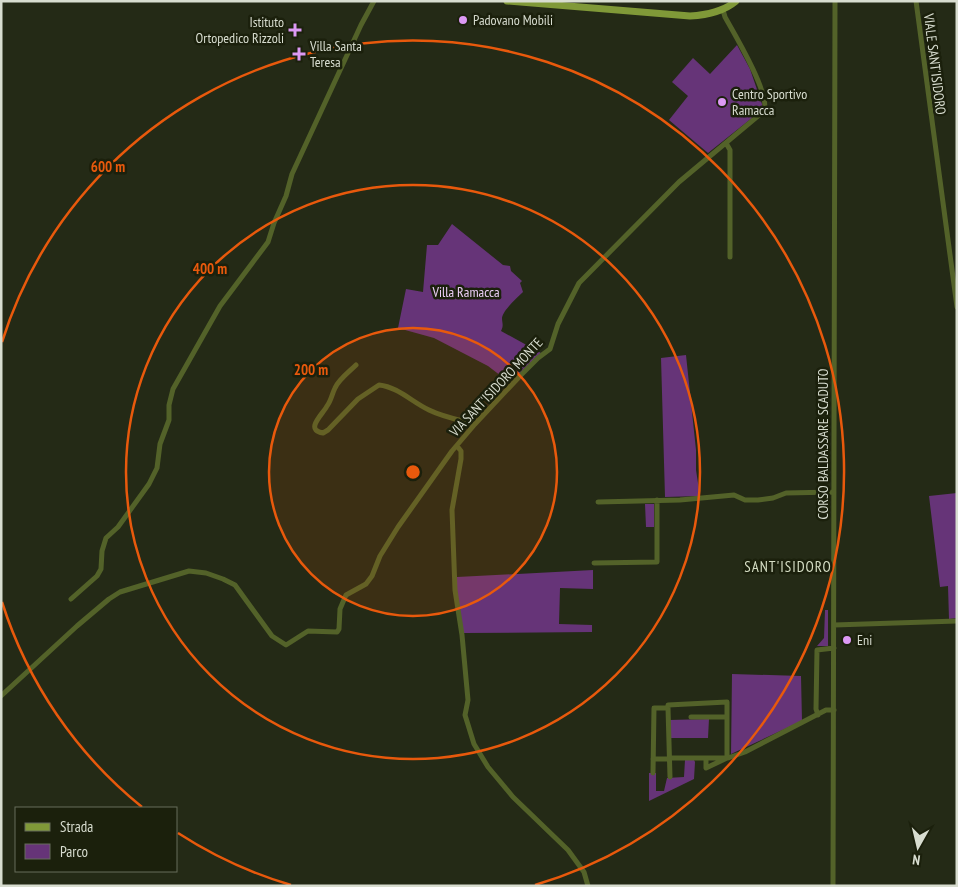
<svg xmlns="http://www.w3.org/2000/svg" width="958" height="887" font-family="'PT Sans Narrow',sans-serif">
<rect width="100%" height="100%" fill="#242a16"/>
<path fill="#663478" d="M 737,45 L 750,69 L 763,107 L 762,110 L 708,153 L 669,120 L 688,96 L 672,82 L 693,58 L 710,74 Z
M 452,224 L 503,265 L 510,266 L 511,271 L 522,281 L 520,283 L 523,292 C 516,299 503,310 502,318 C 502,323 504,325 501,331 L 541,353 L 522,372 L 505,379 L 488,366 L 434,338 L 398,328 L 406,289 L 423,292 L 427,245 L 438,245 Z
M 686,355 L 696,450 L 696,470 L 700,496 L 665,497 L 661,358 Z
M 957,493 L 957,618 L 949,619 L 948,586 L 940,587 L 929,496 Z
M 645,504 L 654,504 L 654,527 L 646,527 Z
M 593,570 L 593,589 L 560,588 L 559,624 L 592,625 L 592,632 L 463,633 L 457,602 L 457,577 Z
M 825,610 L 828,610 L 828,646 L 817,646 L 824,638 Z
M 732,674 L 801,676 L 802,721 L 731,754 Z
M 709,719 L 708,738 L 669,738 L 669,720 Z
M 685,760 L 694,760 L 695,762 L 694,779 L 649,801 L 649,773 L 656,773 L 656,791 L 664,791 L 667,778 L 684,777 Z"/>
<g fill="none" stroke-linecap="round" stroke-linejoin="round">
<path stroke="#536229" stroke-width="5" d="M 916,1 L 957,307
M 726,143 L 730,150 L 730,257
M 356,365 C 349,372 339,379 335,388 C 332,394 331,401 327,406 C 323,414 304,430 323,433 L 328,430 L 358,399 L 379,385 C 398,387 412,402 429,410 C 443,417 459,420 475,424
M 457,446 L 461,451 L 461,459 L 452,510 L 455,590 L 462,635 L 468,700 L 465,715 L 474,744 L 488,767 L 513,797 L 568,850 L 584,872 L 588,886
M 598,502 L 680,500 L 734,495 L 745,500 L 758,500 L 773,498 L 786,493 L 834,492
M 594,563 L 657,562 L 657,500
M 71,599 L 97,576 L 101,569 L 102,551 L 106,538 L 118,527 L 149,484 L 157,468 L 160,444 L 169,420 L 169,405 L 173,389 L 220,306 L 268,242 L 274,223 L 286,196 L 292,174 L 361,25 L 374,1
M 834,625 L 957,621
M 1,696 L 77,626 L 109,599 L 120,592 L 189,571 L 206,573 L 223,579 L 235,585 L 272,636 L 286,645 L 308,631 L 337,632 L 339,629 L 340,609 L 346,595 L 366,584 L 372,576 L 380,556 L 398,527 L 452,451 L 475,424 L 521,375 L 538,358 L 550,349 L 558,324 L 579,283 L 679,182 L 764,111 C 771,95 734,33 725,17 L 723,10
M 668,708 L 670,777
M 818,715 L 816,709 L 817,650 L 834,648
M 691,717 L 727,717
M 669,758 L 728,758 L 745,752 L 826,710 L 834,710
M 653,759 L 670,759
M 653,773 L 654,708 L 668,708 L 668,705 L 727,702 L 727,758 L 706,768 L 706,758
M 833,886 L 835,1"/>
<path stroke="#809938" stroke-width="7" d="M 507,1 L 690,16 C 707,15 723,12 736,1"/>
</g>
<circle cx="413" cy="472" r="144" fill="#e8590c" fill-opacity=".12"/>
<g fill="none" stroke="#e8590c" stroke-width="2.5">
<circle cx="413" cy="472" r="144"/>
<circle cx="413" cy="472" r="287"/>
<path d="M291 885A431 431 0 0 1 178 833M142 807A431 431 0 0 1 2 602M2 342A431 431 0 1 1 535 885"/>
</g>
<g fill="#dc99f4" stroke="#1b200c" stroke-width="2">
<circle cx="463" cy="20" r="5"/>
<path d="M292.5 22.5h5v5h5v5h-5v5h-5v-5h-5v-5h5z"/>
<path d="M296.5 46.5h5v5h5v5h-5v5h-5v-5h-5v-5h5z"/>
<circle cx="722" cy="102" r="5"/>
<circle cx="847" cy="640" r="5"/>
</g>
<g text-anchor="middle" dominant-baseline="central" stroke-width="5" stroke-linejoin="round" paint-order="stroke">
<g font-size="14" fill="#d8ddd0" stroke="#1b200c" text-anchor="start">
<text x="473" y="20">Padovano Mobili</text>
<text x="284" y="22" text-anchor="end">Istituto<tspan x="284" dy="16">Ortopedico Rizzoli</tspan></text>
<text x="310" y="46">Villa Santa<tspan x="310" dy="16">Teresa</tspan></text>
<text x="732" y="94">Centro Sportivo<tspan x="732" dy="16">Ramacca</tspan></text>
<text x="857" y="640">Eni</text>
</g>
<g font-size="14" fill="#d8ddd0" stroke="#1b200c">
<text transform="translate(935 64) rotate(83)">VIALE SANT'ISIDORO</text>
<text transform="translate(496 387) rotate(-47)">VIA SANT'ISIDORO MONTE</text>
<text transform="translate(823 444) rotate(-90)">CORSO BALDASSARE SCADUTO</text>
</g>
<g font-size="14" fill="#eccff7" stroke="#1b200c">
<text x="466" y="292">Villa Ramacca</text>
</g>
<g font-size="15" letter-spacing="1" fill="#d6dec5" stroke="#1b200c">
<text x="788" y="566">SANT'ISIDORO</text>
</g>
</g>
<circle cx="413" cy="472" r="8" fill="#e8590c" stroke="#1b200c" stroke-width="2.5"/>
<g font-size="15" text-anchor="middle" font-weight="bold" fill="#e8590c" stroke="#1b200c" stroke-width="5" stroke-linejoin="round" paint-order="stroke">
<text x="108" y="172">600 m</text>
<text x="210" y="274">400 m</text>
<text x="311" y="375">200 m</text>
</g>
<rect width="958" height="887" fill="none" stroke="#d8ddd0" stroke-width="5"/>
<rect x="15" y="807" width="162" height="65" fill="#1b200c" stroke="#676c5a"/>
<rect x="25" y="823" width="25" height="8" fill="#809938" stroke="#676c5a"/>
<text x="60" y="832" font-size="15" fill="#d8ddd0">Strada</text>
<rect x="25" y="844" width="25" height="15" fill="#663478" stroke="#676c5a"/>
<text x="60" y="857" font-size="15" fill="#d8ddd0">Parco</text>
<g transform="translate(918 847) rotate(188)" stroke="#1b200c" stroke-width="4" paint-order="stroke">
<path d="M0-4L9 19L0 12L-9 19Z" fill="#d8ddd0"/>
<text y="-8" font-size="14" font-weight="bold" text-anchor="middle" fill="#d8ddd0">N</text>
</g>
</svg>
